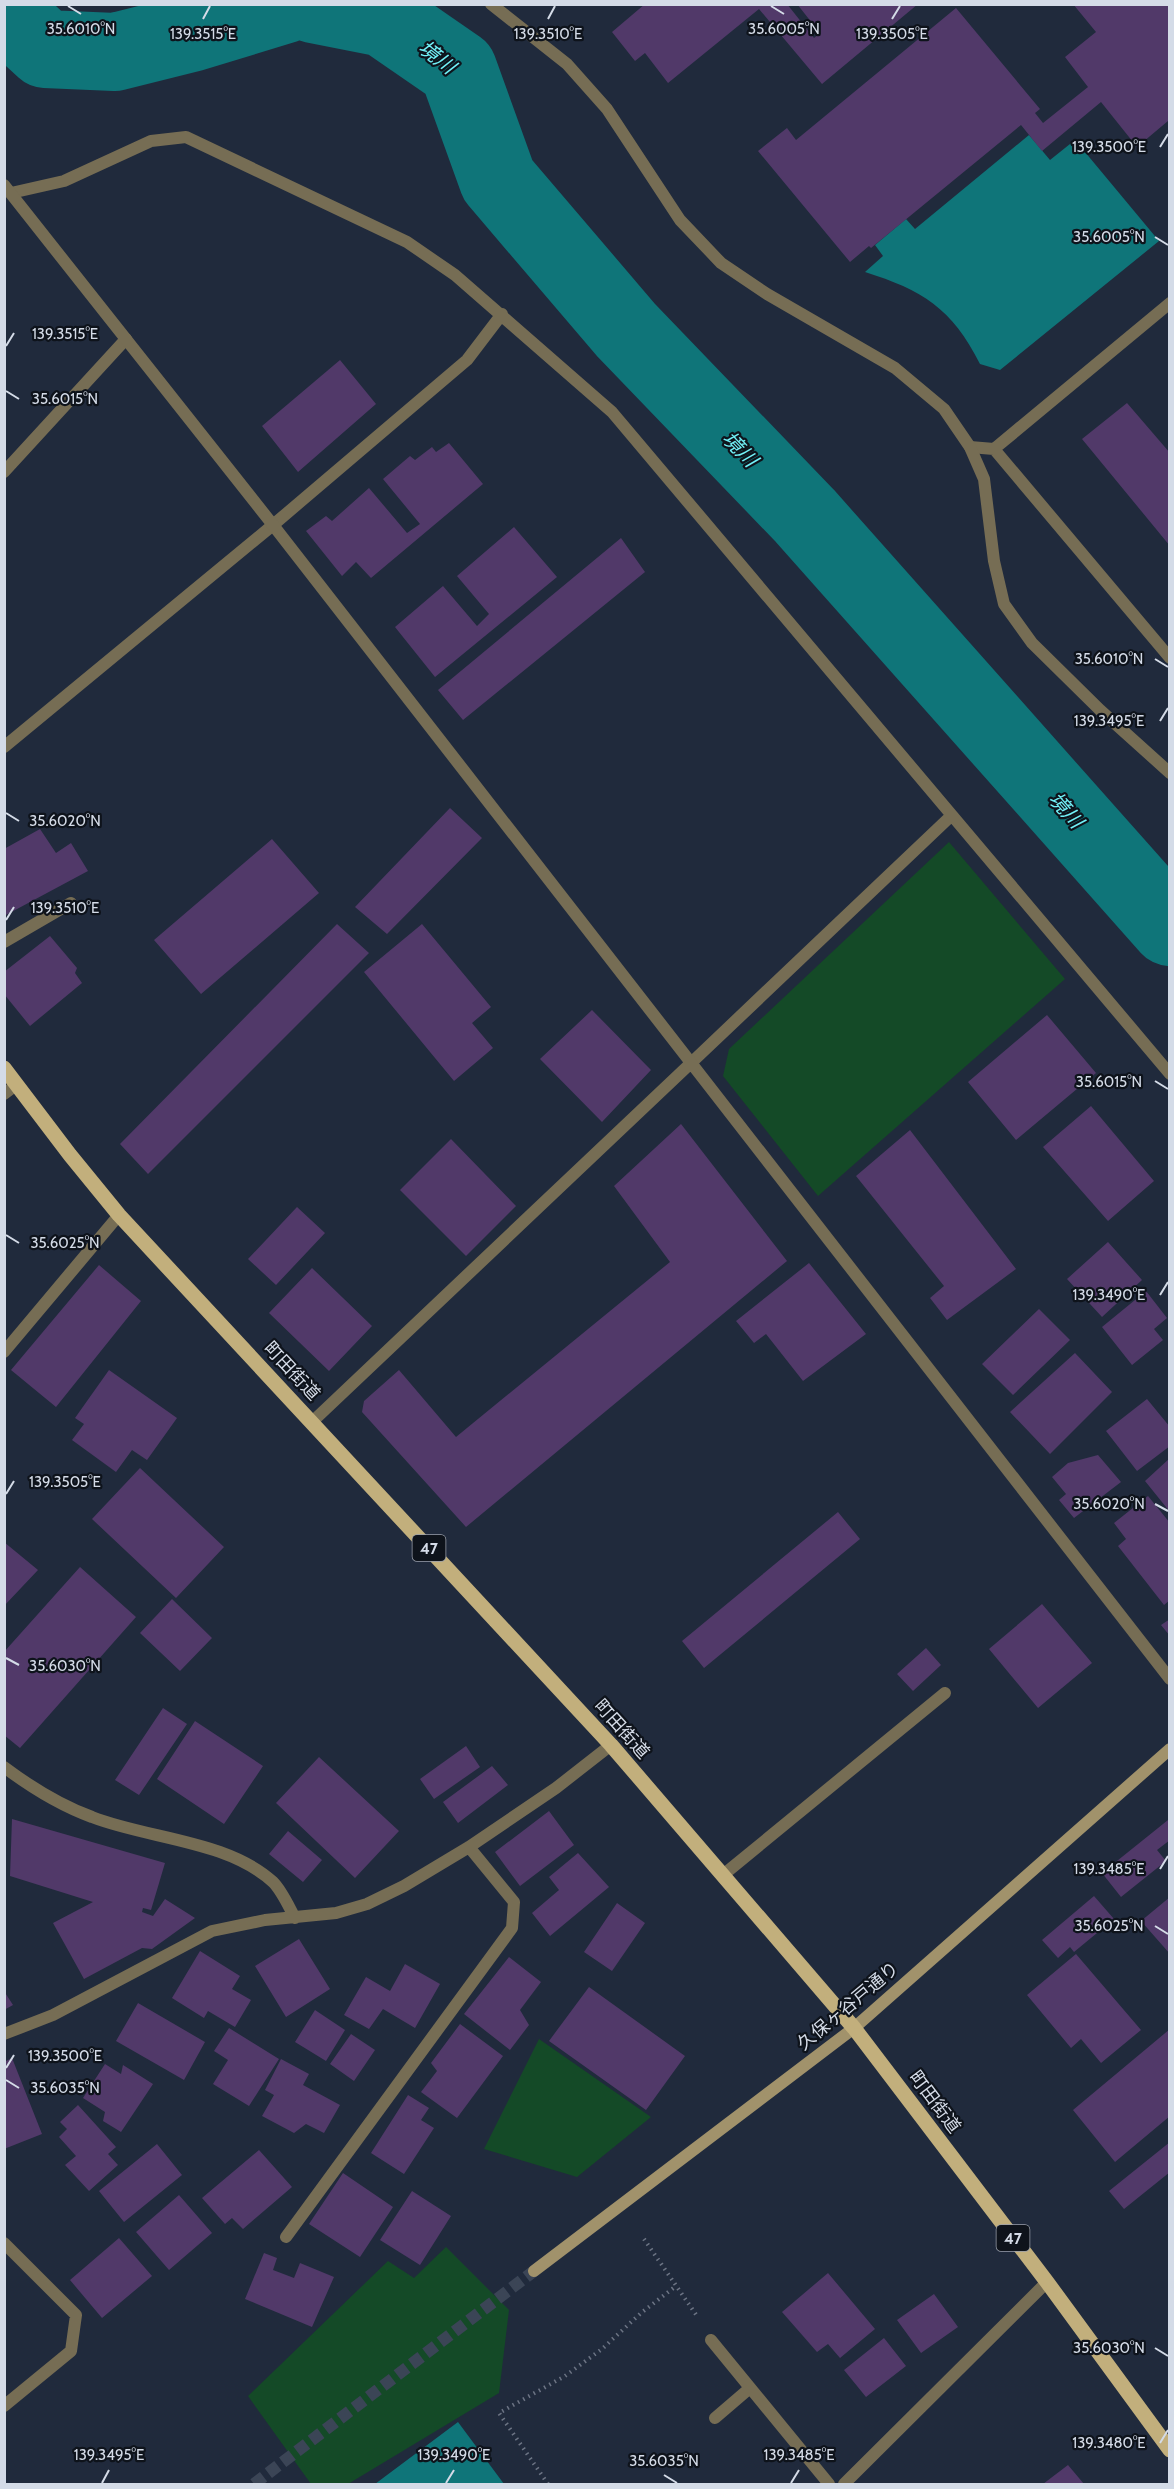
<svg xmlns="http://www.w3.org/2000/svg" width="1174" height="2489" font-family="Cabin,'Noto Sans JP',sans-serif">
<rect width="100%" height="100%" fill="#202a3c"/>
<path fill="#144a27" d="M 949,842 L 1065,979 L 818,1196 L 723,1076 L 729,1049 Z
M 539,2039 L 651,2117 L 577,2177 L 484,2149 Z
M 446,2247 L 509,2310 L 499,2393 L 348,2484 L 311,2484 L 248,2396 L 388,2261 L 414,2278 Z"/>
<path fill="#0f7579" d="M 1029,135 L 1050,160 L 1075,140 L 1159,241 L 1000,370 L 980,364 C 952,308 922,290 865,272 L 883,256 L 875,245 L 906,219 L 915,229 Z
M 458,2422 L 504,2484 L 375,2484 Z"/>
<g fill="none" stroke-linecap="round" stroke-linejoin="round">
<path stroke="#0f7579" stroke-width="78" d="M 313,4 L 384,18 L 458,69 L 498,180 L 626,330 L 805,516 L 1170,927
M 4,11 L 45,49 L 115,52 L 191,33 L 286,4"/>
</g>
<path fill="#513969" d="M 645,4 L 787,4 L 814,38 L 820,33 L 797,4 L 918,4 L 822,84 L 759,9 L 668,83 L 645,53 L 635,61 L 612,32 Z
M 1073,4 L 1170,4 L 1170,123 L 1168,121 L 1137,147 L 1101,102 L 1042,151 L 1021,125 L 871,248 L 869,246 L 850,262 L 758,151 L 787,128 L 796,140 L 956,8 L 1040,109 L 1035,113 L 1043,123 L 1088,87 L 1065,57 L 1096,32 Z
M 340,360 L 376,404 L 298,472 L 262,426 Z
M 1127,403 L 1170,453 L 1170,546 L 1082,439 Z
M 449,443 L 483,484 L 371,578 L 356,562 L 342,576 L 306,531 L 326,516 L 332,521 L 369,488 L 407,533 L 420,524 L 383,479 L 410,456 L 415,460 L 432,447 L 436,452 Z
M 514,527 L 557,577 L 435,677 L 395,627 L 443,586 L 477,626 L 489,614 L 457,576 Z
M 621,538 L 645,572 L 463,720 L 438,690 Z
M 450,808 L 482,838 L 387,934 L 355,907 Z
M 40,829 L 56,853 L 71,843 L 88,871 L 4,916 L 4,849 Z
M 272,839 L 319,893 L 201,994 L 154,940 Z
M 337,924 L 369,953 L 148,1174 L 120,1144 Z
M 422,924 L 491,1007 L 472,1023 L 493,1048 L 454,1081 L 364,972 Z
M 50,936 L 77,968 L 75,973 L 82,983 L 30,1026 L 4,994 L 4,972 Z
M 592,1010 L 651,1070 L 602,1122 L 540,1059 Z
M 1047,1015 L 1096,1073 L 1016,1140 L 968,1082 Z
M 1091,1106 L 1154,1181 L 1108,1221 L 1043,1147 Z
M 681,1124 L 787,1261 L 466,1527 L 362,1412 L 364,1401 L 399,1370 L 456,1437 L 670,1262 L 614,1186 Z
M 910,1130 L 1016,1269 L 947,1320 L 930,1298 L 944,1286 L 856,1176 Z
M 451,1139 L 516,1206 L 466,1256 L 400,1190 Z
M 297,1207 L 325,1233 L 276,1285 L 248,1259 Z
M 1108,1242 L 1142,1280 L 1102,1317 L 1067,1279 Z
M 809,1263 L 866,1334 L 803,1381 L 766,1334 L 754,1343 L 736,1321 Z
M 99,1265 L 141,1301 L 56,1407 L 11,1370 Z
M 312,1268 L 372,1326 L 329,1371 L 269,1313 Z
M 1146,1291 L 1167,1318 L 1154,1329 L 1163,1340 L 1132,1365 L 1102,1327 Z
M 1039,1309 L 1070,1340 L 1013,1395 L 982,1364 Z
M 1075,1353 L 1112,1392 L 1050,1454 L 1010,1412 Z
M 109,1370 L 177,1418 L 147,1460 L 132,1450 L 116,1472 L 72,1440 L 84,1424 L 75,1418 Z
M 1147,1399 L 1170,1427 L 1170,1446 L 1137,1471 L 1106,1431 Z
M 1098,1455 L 1121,1482 L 1074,1518 L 1059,1500 L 1066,1494 L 1052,1477 L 1068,1463 Z
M 1170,1458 L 1170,1512 L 1145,1481 Z
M 140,1468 L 224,1547 L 176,1598 L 92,1519 Z
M 1148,1496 L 1170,1523 L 1170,1600 L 1164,1605 L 1118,1546 L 1126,1539 L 1114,1523 Z
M 838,1512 L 860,1539 L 704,1668 L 682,1641 Z
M 4,1542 L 38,1570 L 4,1606 Z
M 80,1567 L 136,1617 L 20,1748 L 4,1735 L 4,1652 Z
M 172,1599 L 212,1638 L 180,1671 L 140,1633 Z
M 1042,1604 L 1092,1663 L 1038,1708 L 989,1649 Z
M 1170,1619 L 1170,1636 L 1161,1625 Z
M 926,1648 L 941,1665 L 913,1691 L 897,1674 Z
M 163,1708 L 187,1724 L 139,1795 L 115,1780 Z
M 195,1721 L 263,1766 L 224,1824 L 157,1779 Z
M 466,1746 L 480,1767 L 434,1799 L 420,1779 Z
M 319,1757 L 399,1831 L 355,1878 L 276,1803 Z
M 492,1766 L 508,1785 L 458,1823 L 443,1802 Z
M 549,1811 L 574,1845 L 520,1886 L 495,1852 Z
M 12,1819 L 165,1863 L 151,1910 L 143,1908 L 142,1912 L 153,1916 L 165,1899 L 195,1918 L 152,1949 L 142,1948 L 84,1979 L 53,1923 L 93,1902 L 10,1876 Z
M 1168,1820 L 1170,1840 L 1157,1850 L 1166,1861 L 1121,1897 L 1102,1873 Z
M 288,1831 L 322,1860 L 303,1882 L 269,1854 Z
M 578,1853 L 609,1887 L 550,1936 L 532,1913 L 559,1890 L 549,1877 Z
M 1094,1896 L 1114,1919 L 1074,1952 L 1070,1947 L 1058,1958 L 1042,1940 Z
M 1170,1897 L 1170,1954 L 1141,1921 Z
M 617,1903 L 645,1923 L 612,1971 L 584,1952 Z
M 299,1939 L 330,1989 L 286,2017 L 255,1966 Z
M 200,1951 L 240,1976 L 232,1989 L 251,2000 L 235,2027 L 208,2011 L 204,2018 L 172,1998 Z
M 1076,1954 L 1141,2030 L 1101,2063 L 1081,2039 L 1071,2048 L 1027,1995 Z
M 509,1957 L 541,1982 L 520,2010 L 529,2025 L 510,2050 L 464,2014 Z
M 405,1964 L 440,1984 L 415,2028 L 383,2009 L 369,2029 L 344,2015 L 366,1977 L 390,1991 Z
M 589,1987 L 685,2056 L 646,2110 L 549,2041 Z
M 4,1991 L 13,2005 L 4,2010 Z
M 138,2003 L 205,2042 L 184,2080 L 116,2041 Z
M 315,2010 L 345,2030 L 326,2061 L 295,2042 Z
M 460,2024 L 503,2056 L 457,2118 L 421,2092 L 437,2071 L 431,2063 Z
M 229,2028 L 279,2059 L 249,2106 L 213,2084 L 228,2060 L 214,2051 Z
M 1170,2029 L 1170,2116 L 1115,2162 L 1073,2110 Z
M 351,2034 L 375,2050 L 354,2081 L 330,2064 Z
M 12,2058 L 42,2134 L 4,2149 L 4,2062 Z
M 281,2059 L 309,2074 L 303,2085 L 340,2105 L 324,2133 L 306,2124 L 294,2133 L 262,2116 L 274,2095 L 265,2090 Z
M 105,2064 L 121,2074 L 123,2065 L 153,2084 L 121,2132 L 103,2121 L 105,2112 L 83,2098 Z
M 408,2095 L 429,2108 L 421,2120 L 434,2128 L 404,2174 L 371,2153 Z
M 78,2105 L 116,2147 L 108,2154 L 118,2165 L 89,2191 L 65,2165 L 76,2156 L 59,2137 L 67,2129 L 60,2122 Z
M 1170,2142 L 1170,2172 L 1124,2209 L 1109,2191 Z
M 157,2144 L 182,2175 L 124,2222 L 99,2191 Z
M 259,2150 L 292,2187 L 243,2229 L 232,2218 L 225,2224 L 202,2198 Z
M 343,2173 L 393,2207 L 360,2257 L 309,2224 Z
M 412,2191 L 451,2216 L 420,2265 L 380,2240 Z
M 179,2195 L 212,2233 L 169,2270 L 136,2232 Z
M 119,2238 L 152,2276 L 102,2318 L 70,2280 Z
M 264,2253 L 277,2258 L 273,2270 L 294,2278 L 300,2263 L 334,2277 L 312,2327 L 245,2299 Z
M 828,2273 L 875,2329 L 840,2358 L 828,2344 L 817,2352 L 782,2312 Z
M 934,2294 L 958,2327 L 921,2353 L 897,2320 Z
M 884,2338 L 906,2366 L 866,2397 L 844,2370 Z
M 1068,2465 L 1084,2484 L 1043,2484 Z"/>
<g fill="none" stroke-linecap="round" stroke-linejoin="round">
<path stroke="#3b4556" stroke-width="12" stroke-dasharray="12 6" stroke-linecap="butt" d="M 254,2484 L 534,2271"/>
<path stroke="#6c7484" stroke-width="4" stroke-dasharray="1.5 4.5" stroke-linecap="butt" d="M 644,2239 L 697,2316
M 548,2484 L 499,2413 L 565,2376 L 602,2349 L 641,2313 L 676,2286"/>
<path stroke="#766d54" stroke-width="12" d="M 11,193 L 64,181 L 151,141 L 186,137 L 407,242 L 455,275 L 612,412 L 1170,1074
M 970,447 L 994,449 L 1170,303
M 994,449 L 1170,658
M 4,472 L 126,339
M 4,747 L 273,525 L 467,360 L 502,314
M 4,942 L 71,903
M 691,1063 L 951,816
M 723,1875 L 945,1693
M 711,2340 L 829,2484
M 715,2418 L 750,2388
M 844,2484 L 1047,2282"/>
<path stroke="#766d54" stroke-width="12" d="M 491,4 L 567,64 L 607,109 L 680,220 L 721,263 L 767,294 L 895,368 L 944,409 L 970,447 L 984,479 L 994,561 L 1004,604 L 1032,643 L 1100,710 L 1170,773
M 4,185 L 273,525 L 1170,1679
M 4,1094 L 16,1085
M 4,1352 L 119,1215
M 312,1422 L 691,1063
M 4,1767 C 32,1788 59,1805 92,1817 C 148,1839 227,1840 273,1882 C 282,1891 289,1907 295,1918
M 4,2034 L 53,2015 L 212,1931 L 265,1920 L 336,1913 L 367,1904 L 404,1886 L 469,1847 L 556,1788 L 611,1745
M 286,2237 L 512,1928 L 514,1902 L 469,1847
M 4,2243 L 76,2315 L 71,2351 L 4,2406"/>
<path stroke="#a1926b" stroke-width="12" d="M 534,2271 L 854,2028 L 1170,1749"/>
<path stroke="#c2af7c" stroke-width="15" d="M 4,1068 L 70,1155 L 119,1215 L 611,1745 L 854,2028 L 1047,2282 L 1170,2450"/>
</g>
<path fill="none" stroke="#d4dbe7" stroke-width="2" d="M 68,6 L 81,14M 771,6 L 784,14M 203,19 L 210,6M 548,19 L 555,6M 892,19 L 900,6M 1160,147 L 1168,134M 1155,237 L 1168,245M 6,346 L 14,333M 6,391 L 19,399M 1155,659 L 1168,667M 1160,721 L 1168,708M 6,813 L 19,821M 6,920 L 14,907M 1155,1081 L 1168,1089M 6,1235 L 19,1243M 1160,1295 L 1168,1282M 6,1494 L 14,1481M 1155,1504 L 1168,1511M 6,1658 L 19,1665M 1160,1869 L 1168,1856M 1155,1926 L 1168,1934M 6,2068 L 14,2055M 6,2080 L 19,2088M 1155,2348 L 1168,2356M 1160,2443 L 1168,2430M 664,2475 L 677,2483M 102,2483 L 109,2470M 446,2483 L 454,2470M 791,2483 L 799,2470"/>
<g text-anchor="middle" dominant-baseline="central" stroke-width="4.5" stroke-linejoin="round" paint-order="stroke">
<g fill="#0e131b" stroke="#999faa" stroke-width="1.5">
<rect x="412.5" y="1535" width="33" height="26" rx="4.5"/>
<rect x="996.5" y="2225" width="33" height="26" rx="4.5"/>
</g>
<g font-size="16" font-weight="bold" fill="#d4dbe7">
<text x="429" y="1548">47</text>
<text x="1013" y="2238">47</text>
</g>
<g font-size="18" fill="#d4dbe7" stroke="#0e131b">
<text transform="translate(292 1371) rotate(47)">町田街道</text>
<text transform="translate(622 1729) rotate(48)">町田街道</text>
<text transform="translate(848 2006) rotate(-40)">久保ヶ谷戸通り</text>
<text transform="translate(935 2102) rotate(53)">町田街道</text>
</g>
<g font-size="20" font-style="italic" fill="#72f2f8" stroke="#0e131b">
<text transform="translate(437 57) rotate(38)">境川</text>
<text transform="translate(740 449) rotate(46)">境川</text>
<text transform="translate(1066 810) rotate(48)">境川</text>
</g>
</g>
<g font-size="15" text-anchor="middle" fill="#d4dbe7" stroke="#0e131b" stroke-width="4.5" stroke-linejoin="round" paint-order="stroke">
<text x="81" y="34">35.6010°N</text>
<text x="784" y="34">35.6005°N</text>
<text x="203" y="39">139.3515°E</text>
<text x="548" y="39">139.3510°E</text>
<text x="892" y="39">139.3505°E</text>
<text x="1109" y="152">139.3500°E</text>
<text x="1109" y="242">35.6005°N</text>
<text x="65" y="339">139.3515°E</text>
<text x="65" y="404">35.6015°N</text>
<text x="1109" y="664">35.6010°N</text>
<text x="1109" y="726">139.3495°E</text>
<text x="65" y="826">35.6020°N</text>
<text x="65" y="913">139.3510°E</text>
<text x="1109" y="1087">35.6015°N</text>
<text x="65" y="1248">35.6025°N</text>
<text x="1109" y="1300">139.3490°E</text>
<text x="65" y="1487">139.3505°E</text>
<text x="1109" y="1509">35.6020°N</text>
<text x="65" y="1671">35.6030°N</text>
<text x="1109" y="1874">139.3485°E</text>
<text x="1109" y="1931">35.6025°N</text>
<text x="65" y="2061">139.3500°E</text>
<text x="65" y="2093">35.6035°N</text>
<text x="1109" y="2353">35.6030°N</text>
<text x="1109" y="2448">139.3480°E</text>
<text x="109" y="2460">139.3495°E</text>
<text x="454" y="2460">139.3490°E</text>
<text x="799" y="2460">139.3485°E</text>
<text x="664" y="2466">35.6035°N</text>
</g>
<rect width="1174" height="2489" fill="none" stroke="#d4dbe7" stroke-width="12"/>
</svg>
